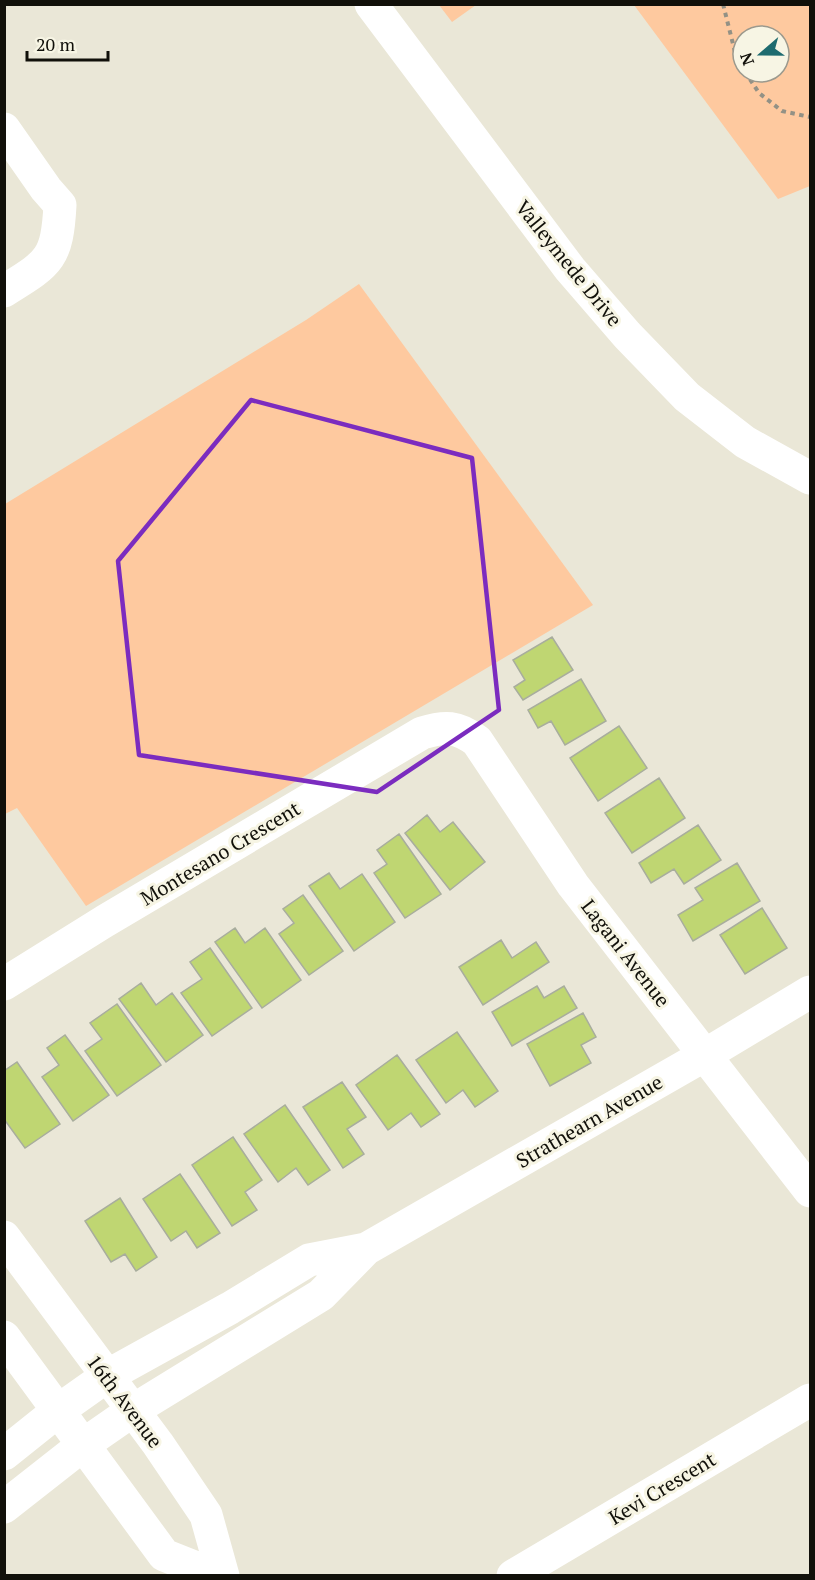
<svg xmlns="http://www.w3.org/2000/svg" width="815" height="1580" font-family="'PT Serif',serif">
<rect width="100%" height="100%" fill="#eae7d7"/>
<path fill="#fec99f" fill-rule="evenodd" d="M 439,5 L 476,5 L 452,22 Z
M 634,5 L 810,5 L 810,186 L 778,199 ZM 743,36 L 779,36 L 779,72 L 743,72 Z
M 359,284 L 593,605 L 86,906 L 17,808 L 5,814 L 5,504 L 306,320 Z"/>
<path fill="#bfd672" stroke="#a8ad9d" stroke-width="1.5" d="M 552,637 L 573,670 L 523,700 L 514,687 L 525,680 L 513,660 Z
M 581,679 L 606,721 L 565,745 L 551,721 L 538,728 L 528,710 Z
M 619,726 L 647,768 L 598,801 L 570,758 Z
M 659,778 L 685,818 L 632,853 L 605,813 Z
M 427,815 L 440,832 L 453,822 L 485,862 L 450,890 L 405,833 Z
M 698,825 L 721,860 L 684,884 L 674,869 L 651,883 L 639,863 Z
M 399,834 L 441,894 L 405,918 L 374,873 L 387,864 L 377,850 Z
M 737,863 L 760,901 L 693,941 L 678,915 L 703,900 L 695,888 Z
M 329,873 L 340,889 L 362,874 L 395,922 L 354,951 L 309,886 Z
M 303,895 L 343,951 L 309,975 L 279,934 L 294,923 L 283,909 Z
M 762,908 L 787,948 L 745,974 L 720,935 Z
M 235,928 L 245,943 L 265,928 L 301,980 L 262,1008 L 215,942 Z
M 501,940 L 512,958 L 536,942 L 549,962 L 483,1005 L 459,967 Z
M 210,948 L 252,1008 L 212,1036 L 181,993 L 202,979 L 190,962 Z
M 141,983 L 156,1005 L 172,993 L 203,1035 L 166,1062 L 119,999 Z
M 537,986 L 544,998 L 564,986 L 577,1008 L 512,1046 L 492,1012 Z
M 117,1004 L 161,1065 L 117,1096 L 85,1051 L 102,1039 L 90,1023 Z
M 583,1013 L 596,1037 L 581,1045 L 591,1063 L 550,1086 L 527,1044 Z
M 457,1032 L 498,1091 L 475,1107 L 463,1090 L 446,1103 L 416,1060 Z
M 65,1035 L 109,1095 L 73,1121 L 42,1077 L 59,1065 L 47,1048 Z
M 397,1055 L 440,1114 L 421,1127 L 411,1113 L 388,1130 L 356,1085 Z
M 17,1062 L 60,1124 L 25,1148 L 4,1119 L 4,1071 Z
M 342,1082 L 366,1117 L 347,1129 L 364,1154 L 343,1168 L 303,1107 Z
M 285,1105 L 330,1170 L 308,1185 L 296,1168 L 278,1182 L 244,1134 Z
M 233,1137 L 262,1180 L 245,1192 L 257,1210 L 232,1226 L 192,1165 Z
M 180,1174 L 220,1233 L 197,1248 L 186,1231 L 171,1241 L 143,1199 Z
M 120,1198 L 157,1257 L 136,1271 L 125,1254 L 111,1262 L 85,1221 Z"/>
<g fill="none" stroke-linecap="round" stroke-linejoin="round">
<path stroke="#939185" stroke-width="4" stroke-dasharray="4.5 4.5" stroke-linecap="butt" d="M 723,4 L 737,60 L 743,69
M 745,72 L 759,93 L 782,111 L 810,117"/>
<path stroke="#fff" stroke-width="33" d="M 371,4 L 570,269 L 627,335 L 687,397 L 745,442 L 810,478
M 4,129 L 46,189 L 60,205 C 57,260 49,263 4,291
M 4,984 L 105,921 L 422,733 C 445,726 457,726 477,741 L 573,885 L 810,1191
M 4,1454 L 59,1410 L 107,1376 L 230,1308 L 309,1260 L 366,1249
M 4,1507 L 83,1445 L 132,1411 L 321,1295 L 366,1249 L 705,1055 L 810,992
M 513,1576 L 810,1400"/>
<path stroke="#fff" stroke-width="33" d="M 4,1237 L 158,1444 L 206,1515 L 223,1576
M 4,1337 L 164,1555 L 217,1576"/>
</g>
<path fill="none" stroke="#7b2cbf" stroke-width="4.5" stroke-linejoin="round" d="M 251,400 L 472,458 L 499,710 L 377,792 L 139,755 L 118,561 Z"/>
<g text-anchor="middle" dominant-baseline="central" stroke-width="6" stroke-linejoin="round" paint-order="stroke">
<g font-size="20" fill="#11100a" stroke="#f7f5e4">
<text transform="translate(569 263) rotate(51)">Valleymede Drive</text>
<text transform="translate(220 853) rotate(-31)">Montesano Crescent</text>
<text transform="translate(626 953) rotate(52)">Lagani Avenue</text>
<text transform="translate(589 1121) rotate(-30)">Strathearn Avenue</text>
<text transform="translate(125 1401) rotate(53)">16th Avenue</text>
<text transform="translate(662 1488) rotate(-31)">Kevi Crescent</text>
</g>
</g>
<rect width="815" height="1580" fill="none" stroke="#11100a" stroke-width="12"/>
<g transform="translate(761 54) rotate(250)"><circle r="28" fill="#f7f5e4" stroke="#9b998d" stroke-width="1.5"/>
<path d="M0-4.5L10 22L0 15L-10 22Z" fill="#1e6b6f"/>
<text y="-9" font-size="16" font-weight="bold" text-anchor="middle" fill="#11100a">N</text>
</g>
<path d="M27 51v9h81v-9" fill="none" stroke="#11100a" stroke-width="3"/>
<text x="36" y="51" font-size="18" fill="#11100a" stroke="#f7f5e4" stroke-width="4.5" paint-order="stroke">20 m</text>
</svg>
